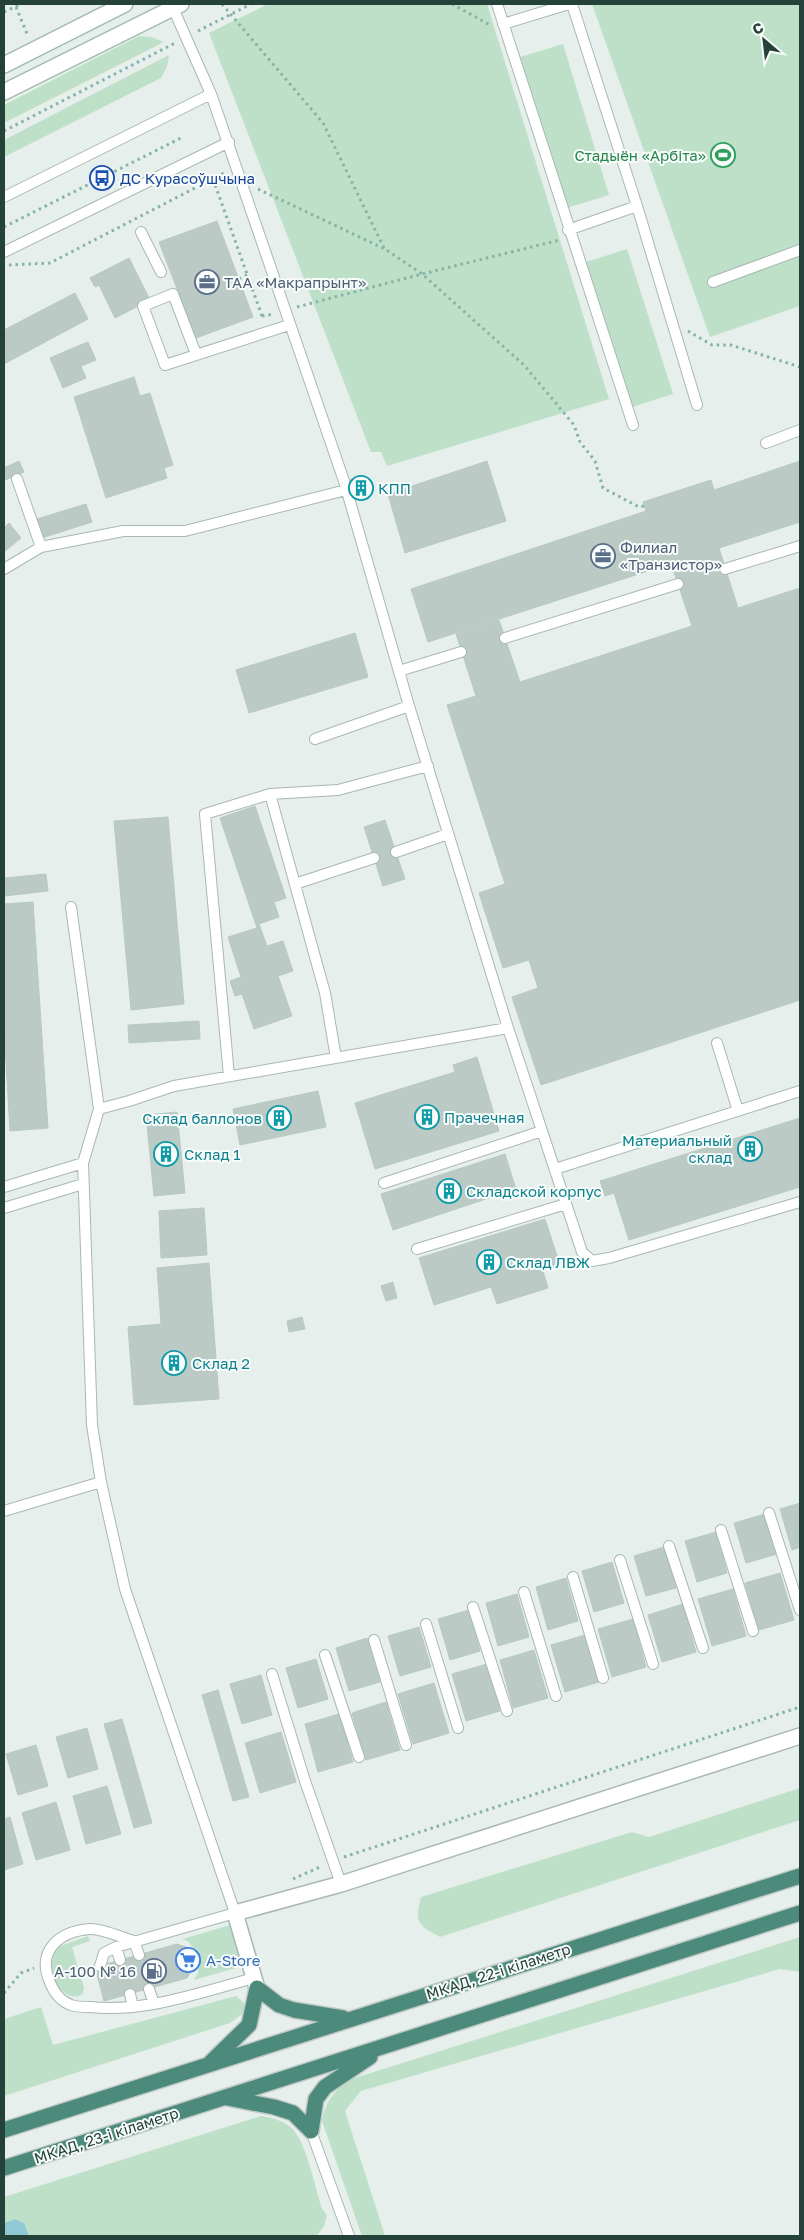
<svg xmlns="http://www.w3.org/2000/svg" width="804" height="2240" font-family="'Golos Text',sans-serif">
<rect width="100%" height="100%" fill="#e6efeb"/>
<path fill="#bfe0c8" d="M 268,4 L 487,4 L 609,399 L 387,466 L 381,452 L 371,452 L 209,33 Z
M 592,4 L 800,4 L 800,306 L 710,337 Z
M 139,36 L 151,37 L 164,42 L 4,123 L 4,105 Z
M 563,44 L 609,195 L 567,208 L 520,57 Z
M 169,55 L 167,67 L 161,78 L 4,157 L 4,140 Z
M 627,249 L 673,394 L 632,407 L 586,262 Z
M 800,1788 L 800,1820 L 440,1937 C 418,1925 414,1923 421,1897 L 632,1832 L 649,1837 Z
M 230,1925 L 243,1966 L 194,1980 L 198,1973 L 199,1956 L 189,1942 L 183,1939 Z
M 88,1936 L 90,1941 L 72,1947 L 84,1988 L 83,1994 C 66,2005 48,1977 51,1961 C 52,1956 55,1952 58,1947 Z
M 800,1937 L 800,1972 L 780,1969 L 361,2091 L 345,2111 L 385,2236 L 362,2236 L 322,2121 C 325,2101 335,2089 352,2079 Z
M 236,1996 L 246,2005 L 241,2015 L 230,2023 L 4,2096 L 4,2019 L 41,2007 L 53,2045 Z
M 261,2116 C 273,2118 287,2121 295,2132 C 307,2147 316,2190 322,2209 L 327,2215 L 324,2226 L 317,2236 L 29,2236 L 24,2223 L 15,2219 L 4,2223 L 4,2197 Z"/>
<path fill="#8ec9d4" d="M 15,2219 L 24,2223 L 29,2236 L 4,2236 L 4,2223 Z"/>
<path fill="#bbcac4" stroke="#b8c9c2" d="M 217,221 L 253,317 L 196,338 L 159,242 Z
M 129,258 L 150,300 L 115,318 L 99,285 L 95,287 L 90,278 Z
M 75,293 L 88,319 L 4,364 L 4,330 Z
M 88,342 L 96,360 L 81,366 L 73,348 Z
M 73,348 L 86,378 L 63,388 L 50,358 Z
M 134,377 L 140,396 L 150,393 L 173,465 L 164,468 L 167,478 L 106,498 L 74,397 Z
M 19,461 L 24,472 L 5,480 L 4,468 Z
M 487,461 L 506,521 L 405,553 L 388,494 Z
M 800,461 L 800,522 L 428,642 L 411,589 L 646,511 L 643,502 L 711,480 L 714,490 Z
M 367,482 L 370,491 L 356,495 L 353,485 Z
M 86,504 L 92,522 L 42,538 L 37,519 Z
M 9,523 L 21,538 L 4,552 L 4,528 Z
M 719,548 L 738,608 L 800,588 L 800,1000 L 541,1085 L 512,997 L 538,988 L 529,960 L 503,968 L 479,893 L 505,884 L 447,705 L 476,696 L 456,634 L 499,620 L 520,682 L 692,626 L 671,563 Z
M 355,633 L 368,677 L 249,713 L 236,670 Z
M 255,806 L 286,898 L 274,902 L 279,917 L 259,924 L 267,946 L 283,941 L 293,971 L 278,976 L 292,1016 L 254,1029 L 242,994 L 235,996 L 230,981 L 241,977 L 228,937 L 257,928 L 220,818 Z
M 168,817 L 184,1004 L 131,1010 L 114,821 Z
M 385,820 L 405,879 L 383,886 L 364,827 Z
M 46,874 L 48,891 L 4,896 L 4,878 Z
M 33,902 L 48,1128 L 10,1131 L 4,1028 L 4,904 Z
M 199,1021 L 200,1039 L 129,1043 L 128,1025 Z
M 477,1057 L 499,1131 L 375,1169 L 355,1103 L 455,1072 L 453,1065 Z
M 318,1091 L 326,1127 L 240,1145 L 233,1109 Z
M 177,1112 L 185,1193 L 154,1196 L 146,1115 Z
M 800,1118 L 800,1187 L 629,1240 L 614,1193 L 605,1196 L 600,1181 Z
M 505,1154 L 516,1189 L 393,1230 L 381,1194 Z
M 204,1208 L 207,1255 L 161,1258 L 159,1211 Z
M 545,1219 L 560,1265 L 543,1271 L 548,1288 L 497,1304 L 491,1287 L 434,1305 L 419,1258 Z
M 209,1263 L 219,1399 L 134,1405 L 128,1327 L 161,1324 L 157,1268 Z
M 393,1282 L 397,1298 L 386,1301 L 381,1286 Z
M 302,1317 L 305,1329 L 289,1332 L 287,1321 Z
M 800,1503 L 800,1547 L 792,1550 L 780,1509 Z
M 765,1514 L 777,1554 L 746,1563 L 734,1523 Z
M 716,1532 L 727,1573 L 697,1582 L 685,1541 Z
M 664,1547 L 676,1588 L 646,1596 L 634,1556 Z
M 612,1562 L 624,1603 L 594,1612 L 582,1571 Z
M 780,1573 L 794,1620 L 759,1630 L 745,1583 Z
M 566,1578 L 578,1621 L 548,1630 L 536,1587 Z
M 733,1589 L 746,1636 L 712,1646 L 698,1599 Z
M 517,1594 L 529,1637 L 498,1646 L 486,1603 Z
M 683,1604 L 696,1652 L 662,1662 L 648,1615 Z
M 469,1610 L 480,1651 L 450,1660 L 438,1619 Z
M 633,1619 L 646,1667 L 612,1677 L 598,1629 Z
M 419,1627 L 431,1667 L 400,1676 L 388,1636 Z
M 585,1635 L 599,1682 L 565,1692 L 551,1645 Z
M 367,1638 L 380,1682 L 349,1691 L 336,1648 Z
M 534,1650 L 548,1698 L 513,1708 L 500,1660 Z
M 316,1659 L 328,1699 L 298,1708 L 286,1668 Z
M 487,1664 L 500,1711 L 466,1721 L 452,1674 Z
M 261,1675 L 272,1715 L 242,1724 L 230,1684 Z
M 434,1683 L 449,1733 L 413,1744 L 398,1694 Z
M 218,1690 L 249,1797 L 233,1801 L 202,1695 Z
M 386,1702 L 400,1750 L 366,1760 L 352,1713 Z
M 339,1714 L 353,1762 L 318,1772 L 305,1724 Z
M 122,1719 L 152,1823 L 134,1828 L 104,1724 Z
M 87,1728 L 98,1769 L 68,1778 L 56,1737 Z
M 281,1732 L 296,1782 L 260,1793 L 245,1743 Z
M 36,1745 L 48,1786 L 18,1795 L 6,1754 Z
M 107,1786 L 121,1834 L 86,1844 L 73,1796 Z
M 56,1802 L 70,1850 L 36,1860 L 22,1813 Z
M 10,1817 L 23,1864 L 4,1870 L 4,1819 Z
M 177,1944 L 187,1978 L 104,2001 L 95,1967 Z
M 177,1944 L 186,1947 L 192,1953 L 194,1959 L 194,1966 L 187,1978 Z"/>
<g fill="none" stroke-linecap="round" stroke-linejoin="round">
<defs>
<path id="service" d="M 497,4 L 633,425
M 572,4 L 637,206 L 697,405
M 173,8 L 211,94 L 344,481 L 409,706 L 508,1028 L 582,1252 L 592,1261 L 609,1258 L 800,1202
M 503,24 L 569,4
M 4,197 L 211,94
M 568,230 L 637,206
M 141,232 L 161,272
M 4,252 L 229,142
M 713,282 L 800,250
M 196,354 L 173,294 L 143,306 L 165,365 L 289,325
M 766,443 L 800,430
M 41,547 L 123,531 L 185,531 L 346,490
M 4,569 L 41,547 L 17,479
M 725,569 L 800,546
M 505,638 L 678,584
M 399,671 L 461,652
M 315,739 L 409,706
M 270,794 L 338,790 L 428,766
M 396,852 L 448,834
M 295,884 L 374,858
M 71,907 L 99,1109
M 717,1043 L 738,1111
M 229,1076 L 205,814 L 270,794 L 325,993 L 336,1058
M 555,1169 L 800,1091
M 384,1183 L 542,1131
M 4,1187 L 83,1163
M 4,1208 L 83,1184
M 417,1249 L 566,1204
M 4,1511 L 101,1482
M 769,1513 L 800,1610
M 721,1530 L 753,1631
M 669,1546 L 703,1648
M 620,1560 L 653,1664
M 573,1577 L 603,1678
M 524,1592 L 556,1696
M 473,1607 L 507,1711
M 426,1624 L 458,1728
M 374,1640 L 406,1745
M 325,1655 L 359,1757
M 272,1674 L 305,1781 L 341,1884
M 116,1947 L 120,1960
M 139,1955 L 134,1941 C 123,1938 101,1928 90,1929 C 61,1931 37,1949 49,1980 C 53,1991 60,2001 71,2005 C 76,2007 84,2007 90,2007 C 146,2013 201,1992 254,1978
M 100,1966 L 104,1953 L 116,1947 L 235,1913 L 125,1589 L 101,1482 L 92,1425 L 83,1163 L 99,1109 L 129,1101 L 174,1086 L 508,1028
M 149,1989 L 154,2004
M 130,1994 L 133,2007
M 311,2131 L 349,2236"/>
<path id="tertiary" d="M 257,1988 L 235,1913 L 341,1884 L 800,1736"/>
<path id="secondary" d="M 4,65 L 125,4
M 4,92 L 181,4"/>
<path id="trunk" d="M 211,2062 L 249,2025 L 257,1988 L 279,2005 L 294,2010 L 343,2018
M 227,2098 L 274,2107 L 293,2113 L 311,2131
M 4,2130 L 800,1876
M 311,2131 L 316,2099 L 325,2087 L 370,2057
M 4,2168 L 800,1913"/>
</defs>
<use href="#service" stroke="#a8b8b2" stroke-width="12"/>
<use href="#tertiary" stroke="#a8b8b2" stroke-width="18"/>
<use href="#secondary" stroke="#a4bbb3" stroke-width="18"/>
<use href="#trunk" stroke="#c2cac8" stroke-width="18"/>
<path stroke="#86b3a5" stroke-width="3" stroke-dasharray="2.5 4" stroke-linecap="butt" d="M 222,4 L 323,123 L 384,248
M 452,4 L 490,25
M 16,7 L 28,36
M 4,12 L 21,4
M 198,31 L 251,4
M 4,131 L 175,43
M 102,178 L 107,189
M 213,179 L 262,316
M 258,189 L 385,249 L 422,274 L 524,365 L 574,425 L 580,442 L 595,461 L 603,488 L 639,507 L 644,506
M 4,227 L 183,137
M 9,265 L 50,263 L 224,173
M 239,279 L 247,275
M 297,307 L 422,274 L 560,240
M 262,316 L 274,314
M 688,331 L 712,345 L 731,345 L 800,367
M 344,1857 L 800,1707
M 293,1879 L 322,1866
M 4,1993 L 21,1973 L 34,1968"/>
<use href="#service" stroke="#fff" stroke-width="10"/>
<use href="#tertiary" stroke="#fff" stroke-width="15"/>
<use href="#secondary" stroke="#fff" stroke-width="15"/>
<use href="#trunk" stroke="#4c8a7c" stroke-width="15"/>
</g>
<defs>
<symbol id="stadium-ring" viewBox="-11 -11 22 22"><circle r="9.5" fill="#f7fbf9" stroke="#2e9e5b" stroke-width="1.5"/><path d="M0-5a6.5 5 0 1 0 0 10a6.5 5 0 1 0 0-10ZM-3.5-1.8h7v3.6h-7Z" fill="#2e9e5b"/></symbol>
<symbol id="bus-ring" viewBox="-11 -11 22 22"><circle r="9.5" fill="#f7fbf9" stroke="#1a4fb4" stroke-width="1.5"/><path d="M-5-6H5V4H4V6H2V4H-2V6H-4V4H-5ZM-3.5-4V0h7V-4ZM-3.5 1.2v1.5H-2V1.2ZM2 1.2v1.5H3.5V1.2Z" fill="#1a4fb4"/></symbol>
<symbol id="office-ring" viewBox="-11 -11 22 22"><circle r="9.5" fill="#f7fbf9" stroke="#5c6f8a" stroke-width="1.5"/><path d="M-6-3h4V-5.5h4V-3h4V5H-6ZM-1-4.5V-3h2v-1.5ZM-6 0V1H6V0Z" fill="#5c6f8a"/></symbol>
<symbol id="building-ring" viewBox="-11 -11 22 22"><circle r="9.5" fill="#f7fbf9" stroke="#0f9aa8" stroke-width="1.5"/><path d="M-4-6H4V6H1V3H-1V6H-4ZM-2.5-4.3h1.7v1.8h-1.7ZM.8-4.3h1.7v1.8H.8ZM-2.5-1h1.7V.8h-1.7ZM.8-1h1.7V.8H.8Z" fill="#0f9aa8"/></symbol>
<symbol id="supermarket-ring" viewBox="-11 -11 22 22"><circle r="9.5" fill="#f7fbf9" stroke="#3f7fe0" stroke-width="1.5"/><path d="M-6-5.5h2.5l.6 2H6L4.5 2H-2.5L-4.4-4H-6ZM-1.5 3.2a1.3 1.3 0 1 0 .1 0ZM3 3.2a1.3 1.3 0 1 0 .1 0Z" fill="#3f7fe0"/></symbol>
<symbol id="fuel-ring" viewBox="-11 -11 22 22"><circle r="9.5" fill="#f7fbf9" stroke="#5c6f8a" stroke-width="1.5"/><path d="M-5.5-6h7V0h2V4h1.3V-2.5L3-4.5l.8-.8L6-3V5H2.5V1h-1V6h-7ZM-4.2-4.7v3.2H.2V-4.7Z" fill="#5c6f8a"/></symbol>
</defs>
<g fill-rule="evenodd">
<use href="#stadium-ring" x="709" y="141" width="28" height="28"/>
<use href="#bus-ring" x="88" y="164" width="28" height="28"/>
<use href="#office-ring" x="193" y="268" width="28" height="28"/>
<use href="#building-ring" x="347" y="474" width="28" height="28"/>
<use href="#office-ring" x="589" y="542" width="28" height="28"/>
<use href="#building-ring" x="413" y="1103" width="28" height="28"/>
<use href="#building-ring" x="265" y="1104" width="28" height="28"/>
<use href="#building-ring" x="736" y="1135" width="28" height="28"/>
<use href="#building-ring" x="152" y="1140" width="28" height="28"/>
<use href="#building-ring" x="435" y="1177" width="28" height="28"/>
<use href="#building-ring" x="475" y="1248" width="28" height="28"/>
<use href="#building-ring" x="160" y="1349" width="28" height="28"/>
<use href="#supermarket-ring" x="174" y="1946" width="28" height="28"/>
<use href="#fuel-ring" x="140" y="1957" width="28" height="28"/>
</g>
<g text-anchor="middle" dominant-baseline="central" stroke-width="4" stroke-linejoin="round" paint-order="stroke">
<g font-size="15" fill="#27864d" stroke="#f7fbf9" text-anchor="end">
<text x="706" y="155">Стадыён «Арбіта»</text>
</g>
<g font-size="15" fill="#164399" stroke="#f7fbf9" text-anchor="start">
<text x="120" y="178">ДС Курасоўшчына</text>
</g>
<g font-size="15" fill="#4e5e75" stroke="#f7fbf9" text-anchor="start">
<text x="224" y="282">ТАА «Макрапрынт»</text>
<text x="620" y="547">Филиал<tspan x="620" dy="17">«Транзистор»</tspan></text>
<text x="136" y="1971" text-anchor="end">А-100 № 16</text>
</g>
<g font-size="15" fill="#0d838f" stroke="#f7fbf9" text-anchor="start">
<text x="378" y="488">КПП</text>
<text x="444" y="1117">Прачечная</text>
<text x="262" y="1118" text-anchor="end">Склад баллонов</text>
<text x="732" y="1140" text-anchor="end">Материальный<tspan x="732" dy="17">склад</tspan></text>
<text x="184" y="1154">Склад 1</text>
<text x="466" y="1191">Складской корпус</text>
<text x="506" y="1262">Склад ЛВЖ</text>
<text x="192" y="1363">Склад 2</text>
</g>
<g font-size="15" fill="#366cbe" stroke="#f7fbf9" text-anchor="start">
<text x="206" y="1960">A-Store</text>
</g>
<g font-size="15" fill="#24423a" stroke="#f7fbf9">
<text transform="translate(498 1971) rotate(-18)">МКАД, 22-і кіламетр</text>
<text transform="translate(106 2135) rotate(-18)">МКАД, 23-і кіламетр</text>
</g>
</g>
<rect width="804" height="2240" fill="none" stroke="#24423a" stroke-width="10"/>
<g transform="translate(764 40) rotate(332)" stroke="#f7fbf9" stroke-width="4" paint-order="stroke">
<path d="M0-4L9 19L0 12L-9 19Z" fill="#24423a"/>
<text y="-8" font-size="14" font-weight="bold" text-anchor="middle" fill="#24423a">С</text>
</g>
</svg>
